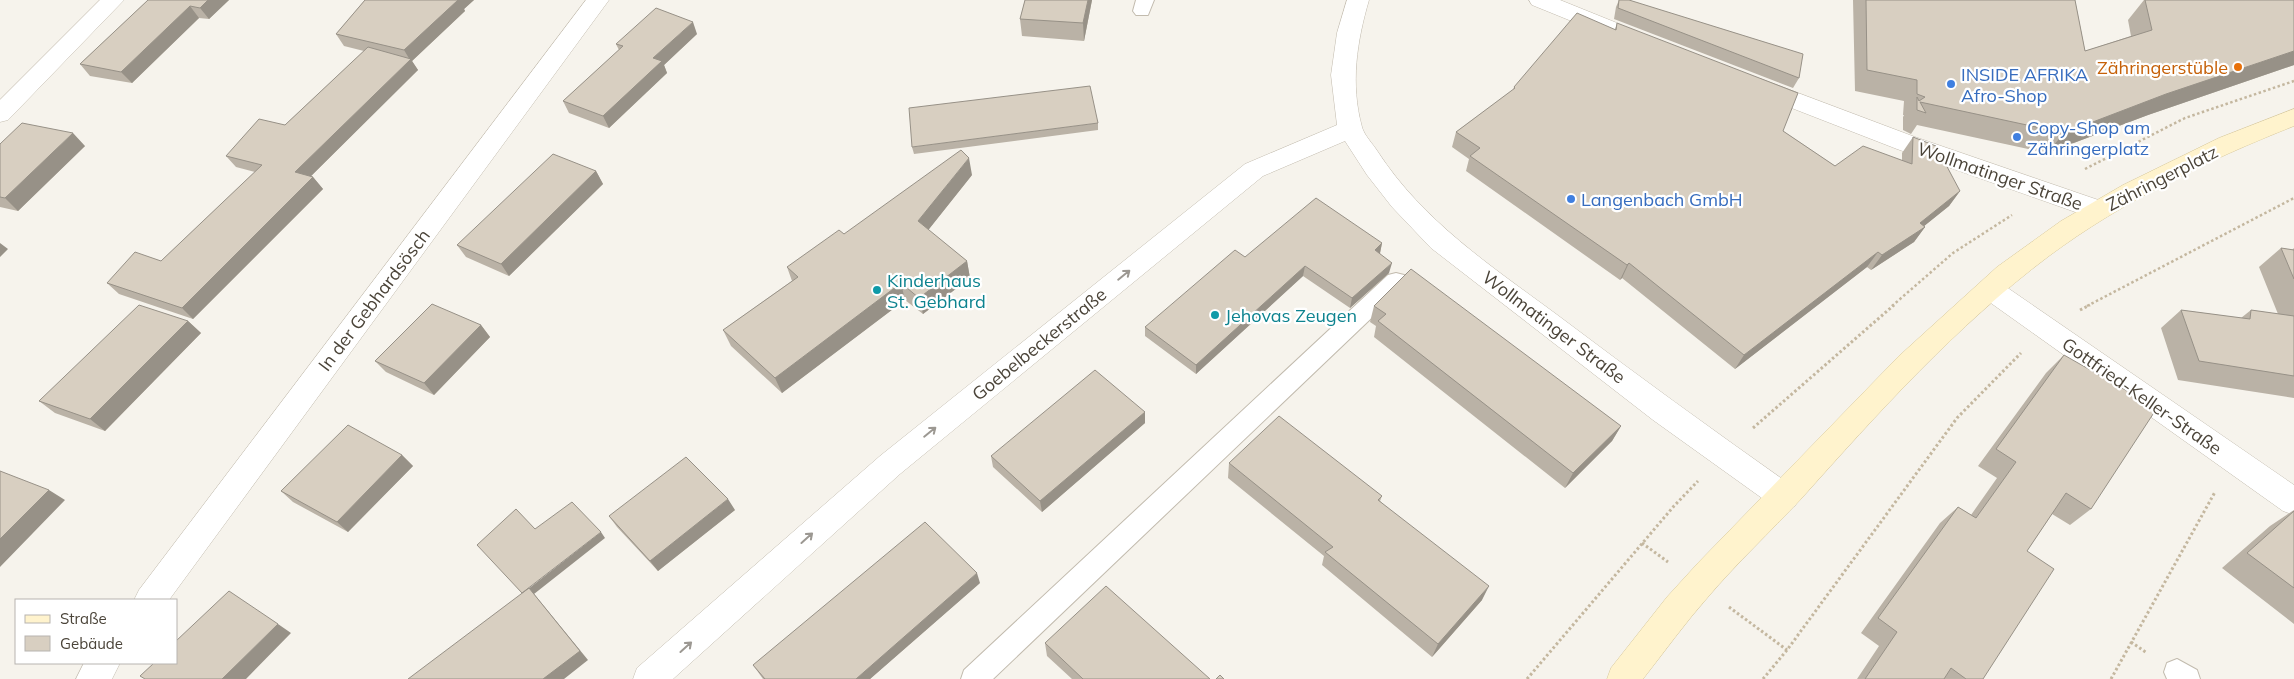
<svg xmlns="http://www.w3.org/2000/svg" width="2294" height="679" font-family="Mulish,sans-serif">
<rect width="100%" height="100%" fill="#f6f3ec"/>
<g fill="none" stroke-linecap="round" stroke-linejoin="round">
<defs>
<path id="lane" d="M 1136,0 L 1154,0 L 1148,15 L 1136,15 L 1133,11 Z
M 1396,273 L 1404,275 L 1407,281 L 1404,287 L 993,679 L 961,679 L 964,670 L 1388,275 Z
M 2177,659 L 2197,670 L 2200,679 L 2167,679 L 2164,672 L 2167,663 Z"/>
<path id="street" d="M 100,0 L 124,0 L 8,120 L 0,122 L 0,100 Z
M 586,0 L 609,0 L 169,600 L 134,600 L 139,590 Z
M 1347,0 L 1369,0 C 1357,41 1350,84 1362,127 C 1364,135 1373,144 1378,152 C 1423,221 1491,266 1556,314 C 1634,373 1714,431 1795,488 L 1799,497 L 1795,506 L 1784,510 L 1773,506 L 1653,420 L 1431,248 L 1392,207 L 1367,175 L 1345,141 L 1263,176 L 900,474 L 673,679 L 633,679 L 637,668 L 880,456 L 1245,164 L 1337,125 L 1331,75 L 1337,33 Z
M 1529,0 L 1560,0 L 1617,23 L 1620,28 L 1617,33 L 1609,35 L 1601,33 L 1532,5 Z
M 1761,79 L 1915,137 L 2107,203 L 2111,210 L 2107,217 L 2098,220 L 1897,149 L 1753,93 L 1749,87 L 1753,81 Z
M 1990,279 L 1999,282 L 2294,485 L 2294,515 L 2283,511 L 1981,296 L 1977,289 L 1981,282 Z
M 84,663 L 120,663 L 112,679 L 76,679 Z"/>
<path id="secondary" d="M 2294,109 L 2294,126 C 2208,160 2123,201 2049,256 C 1956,326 1878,413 1801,499 C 1770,532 1737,563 1708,597 C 1685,623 1665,651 1643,679 L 1607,679 L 1611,668 L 1667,597 L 1698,563 L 1899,356 L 1997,267 L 2061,221 L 2123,185 L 2219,138 Z"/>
</defs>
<use href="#lane" stroke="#c2bbae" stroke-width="2"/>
<use href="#street" stroke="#c2bbae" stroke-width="1"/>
<use href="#secondary" stroke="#d6c79b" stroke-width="1"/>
<path stroke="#c4b79f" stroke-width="2.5" stroke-dasharray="2.5 2.5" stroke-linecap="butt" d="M 2085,169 L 2185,118 L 2294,81
M 1892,306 L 1953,253 L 2012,215
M 2087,306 L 2294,198"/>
<path stroke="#c4b79f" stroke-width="3" stroke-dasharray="2.5 2.5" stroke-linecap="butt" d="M 2080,310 L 2090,305
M 1753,428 L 1894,305
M 1642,543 L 1668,562
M 1729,607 L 1787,650
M 2131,642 L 2147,653
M 1527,679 L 1674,506 L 1698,481
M 1763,679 L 1787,650 L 1957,418 L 2021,353
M 2111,679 L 2215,492"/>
<use href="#lane" fill="#fff" fill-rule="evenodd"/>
<use href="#street" fill="#fff" fill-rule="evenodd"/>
<use href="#secondary" fill="#fff3cd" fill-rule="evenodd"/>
</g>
<path fill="#bab2a6" d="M 148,0 L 229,0 L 209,19 L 199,18 L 132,83 L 90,76 L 80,64 Z
M 365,0 L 474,0 L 464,9 L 465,11 L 412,61 L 418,70 L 311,176 L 313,177 L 323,189 L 193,319 L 119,294 L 107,283 L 161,261 L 255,172 L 236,167 L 226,156 L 285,125 L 364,51 L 344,46 L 336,34 Z
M 1025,0 L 1092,0 L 1084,41 L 1022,36 L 1020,19 Z
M 1619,0 L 1629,0 L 1799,78 L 1793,88 L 1614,19 L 1616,7 Z
M 1853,0 L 2075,0 L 2085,51 L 2131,36 L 2128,20 L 2144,0 L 2294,0 L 2294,65 L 2148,115 L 2047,153 L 1917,125 L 1911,134 L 1903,130 L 1903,117 L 1904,115 L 1903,115 L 1904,101 L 1855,91 Z
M 1617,23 L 1783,131 L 1835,166 L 1902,160 L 1902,153 L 1913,137 L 1960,191 L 1949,206 L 1924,226 L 1925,227 L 1914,242 L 1871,270 L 1867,267 L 1735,369 L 1622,278 L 1620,280 L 1466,171 L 1469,159 L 1452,147 L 1456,132 L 1513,90 L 1514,87 L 1615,29 Z
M 697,34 L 664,65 L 667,73 L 609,128 L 569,113 L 563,101 L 619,50 L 616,44 Z
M 1098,123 L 1098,130 L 914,154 L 912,147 Z
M 0,144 L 85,146 L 18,211 L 0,207 Z
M 596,171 L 603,184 L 509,276 L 466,257 L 457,245 Z
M 972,175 L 928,230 L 967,261 L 970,278 L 923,314 L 905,300 L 782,393 L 731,346 L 723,330 L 792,281 L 787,267 L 844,234 Z
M 1382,243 L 1380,253 L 1389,273 L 1350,308 L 1303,276 L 1196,374 L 1145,336 L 1145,327 L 1245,257 Z
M 2281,248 L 2292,250 L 2294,248 L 2294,398 L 2178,380 L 2161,328 L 2181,310 L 2241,318 L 2251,310 L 2278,314 L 2259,267 Z
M 1374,306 L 1621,426 L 1612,441 L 1565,488 L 1374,337 L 1376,326 L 1370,322 Z
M 188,321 L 201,333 L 105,431 L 55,413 L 39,401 Z
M 481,325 L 490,337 L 434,395 L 386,372 L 375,361 Z
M 2064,355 L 2091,509 L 2070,525 L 2052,514 L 2027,551 L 1983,679 L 1857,679 L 1879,646 L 1861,633 L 1940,523 L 1958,507 L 1971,515 L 1997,478 L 1978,466 L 2046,373 Z
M 1145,412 L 1145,423 L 1042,512 L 993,467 L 991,456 Z
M 402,455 L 413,466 L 348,532 L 293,502 L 281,491 Z
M 1229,463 L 1382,496 L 1380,501 L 1482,600 L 1432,657 L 1322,565 L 1324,556 L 1228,478 Z
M 735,510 L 658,571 L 617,527 L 609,516 Z
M 2294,510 L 2294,624 L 2222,568 L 2270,526 Z
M 980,583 L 870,679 L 763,679 L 753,665 Z
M 1045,643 L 1210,679 L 1072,679 L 1047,656 Z"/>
<path fill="#979187" d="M 208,0 L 229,0 L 209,19 L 200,8 Z
M 457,0 L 474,0 L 464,9 L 465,11 L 412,61 L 418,70 L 304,183 L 295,172 L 410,60 L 404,50 Z
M 1088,0 L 1092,0 L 1084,41 L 1083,23 Z
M 190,6 L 199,18 L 132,83 L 121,72 Z
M 693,22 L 697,34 L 664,65 L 667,73 L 609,128 L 603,116 L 653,58 Z
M 2294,51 L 2294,65 L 2148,115 L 2047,153 L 2064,133 L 2166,94 Z
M 73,133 L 85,146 L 18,211 L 5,198 Z
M 969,158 L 972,175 L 922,238 L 918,221 Z
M 596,171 L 603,184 L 509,276 L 501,264 Z
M 313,177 L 323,189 L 193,319 L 182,308 Z
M 1960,191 L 1949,206 L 1913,235 L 1925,227 L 1914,242 L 1871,270 L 1882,255 L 1920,223 Z
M 0,243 L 8,249 L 0,257 Z
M 1382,243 L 1380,253 L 1372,260 L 1375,250 Z
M 1878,252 L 1867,267 L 1735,369 L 1744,355 Z
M 967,261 L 970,278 L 923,314 L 919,298 Z
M 1392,263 L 1389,273 L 1350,308 L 1352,298 Z
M 1629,263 L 1622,278 L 1620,280 L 1627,265 Z
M 1305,266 L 1303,276 L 1196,374 L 1196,365 Z
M 901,283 L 905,300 L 782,393 L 775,378 Z
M 188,321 L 201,333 L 105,431 L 90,419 Z
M 481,325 L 490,337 L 434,395 L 424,383 Z
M 1145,412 L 1145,423 L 1042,512 L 1040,501 Z
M 1621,426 L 1612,441 L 1565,488 L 1573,473 Z
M 402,455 L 413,466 L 348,532 L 337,522 Z
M 49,490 L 65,500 L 0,567 L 0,539 Z
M 728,499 L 735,510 L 658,571 L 650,561 Z
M 601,532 L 605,538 L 534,594 L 588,660 L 564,679 L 543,679 L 523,593 Z
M 977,573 L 980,583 L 870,679 L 856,679 Z
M 1489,586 L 1482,600 L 1432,657 L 1438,644 Z
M 278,624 L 291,633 L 246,679 L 222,679 Z"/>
<path fill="#d8cfc1" stroke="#979187" d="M 148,0 L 208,0 L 200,8 L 190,6 L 121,72 L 80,64 Z
M 365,0 L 458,0 L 404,50 L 336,34 Z
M 1025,0 L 1088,0 L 1083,23 L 1020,19 Z
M 1619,0 L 1629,0 L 1803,54 L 1799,78 L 1618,8 Z
M 1866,0 L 2075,0 L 2085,51 L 2152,30 L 2145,0 L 2294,0 L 2294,51 L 2166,94 L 2064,133 L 1920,102 L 1926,113 L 1917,110 L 1917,97 L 1919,101 L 1925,97 L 1917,94 L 1917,80 L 1867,70 Z
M 656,8 L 693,22 L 653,58 L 662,61 L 603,116 L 563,101 L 623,46 L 616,44 Z
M 1577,13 L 1616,30 L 1617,23 L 1798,93 L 1783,131 L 1835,166 L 1863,146 L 1912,164 L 1913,137 L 1936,146 L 1960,191 L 1920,223 L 1925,227 L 1882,255 L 1878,252 L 1744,355 L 1629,263 L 1627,265 L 1470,156 L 1480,148 L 1456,132 L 1515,88 L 1514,87 Z
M 368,47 L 411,59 L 295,172 L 313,177 L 182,308 L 107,283 L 135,252 L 161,261 L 262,165 L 226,156 L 259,119 L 285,125 Z
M 1090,86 L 1098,123 L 912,147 L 909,108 Z
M 22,123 L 73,133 L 5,198 L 0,197 L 0,144 Z
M 961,150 L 969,158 L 918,221 L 967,261 L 919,298 L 901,283 L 775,378 L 723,330 L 798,277 L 787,267 L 839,230 L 844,234 Z
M 553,154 L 596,171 L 501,264 L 457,245 Z
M 1316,198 L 1382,243 L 1375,250 L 1392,263 L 1352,298 L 1305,266 L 1196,365 L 1145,327 L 1235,250 L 1245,257 Z
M 2281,248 L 2294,250 L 2294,279 Z
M 1411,269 L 1621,426 L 1573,473 L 1378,321 L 1386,314 L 1374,306 Z
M 432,304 L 481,325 L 424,383 L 375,361 Z
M 139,305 L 188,321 L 90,419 L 39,401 Z
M 2181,310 L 2250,319 L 2251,310 L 2294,316 L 2294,376 L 2199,361 Z
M 2064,355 L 2157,408 L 2091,509 L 2066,493 L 2027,551 L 2054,569 L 1983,679 L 1966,679 L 1951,668 L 1944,679 L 1865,679 L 1897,632 L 1878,618 L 1958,507 L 1976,518 L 2016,462 L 1996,449 Z
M 1095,370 L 1145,412 L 1040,501 L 991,456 Z
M 1279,416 L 1382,496 L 1378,500 L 1489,586 L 1438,644 L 1325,552 L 1333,547 L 1229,463 Z
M 348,425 L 402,455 L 337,522 L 281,491 Z
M 686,457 L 728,499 L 650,561 L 609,516 Z
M 0,471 L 49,490 L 0,539 Z
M 572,502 L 601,532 L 522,593 L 477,545 L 516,509 L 535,529 Z
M 2294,511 L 2294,588 L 2247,553 Z
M 925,522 L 977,573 L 856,679 L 765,679 L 753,665 Z
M 1106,586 L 1210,679 L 1083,679 L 1045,643 Z
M 529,588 L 580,651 L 543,679 L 408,679 Z
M 229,591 L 278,624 L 222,679 L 145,679 L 140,676 L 154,663 L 176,663 L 176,641 Z
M 1220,675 L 1224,679 L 1216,679 Z"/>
<defs><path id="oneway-shaft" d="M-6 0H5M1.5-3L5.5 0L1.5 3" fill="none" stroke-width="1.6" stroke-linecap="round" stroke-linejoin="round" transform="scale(1.25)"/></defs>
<g stroke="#9c9892">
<use href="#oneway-shaft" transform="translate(1124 275) rotate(-39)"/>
<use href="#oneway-shaft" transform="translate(930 432) rotate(-39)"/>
<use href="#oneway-shaft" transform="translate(807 538) rotate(-42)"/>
<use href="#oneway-shaft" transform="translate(686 647) rotate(-42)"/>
</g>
<circle fill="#e8710a" stroke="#fff" stroke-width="2" cx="2238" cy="67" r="5"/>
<g fill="#3f7fe0" stroke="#fff" stroke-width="2">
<circle cx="1951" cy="84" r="5"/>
<circle cx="2017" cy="137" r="5"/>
<circle cx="1571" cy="199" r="5"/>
</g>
<g fill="#0f9aa8" stroke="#fff" stroke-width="2">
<circle cx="877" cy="290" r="5"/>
<circle cx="1215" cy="315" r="5"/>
</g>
<g text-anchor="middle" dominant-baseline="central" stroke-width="4.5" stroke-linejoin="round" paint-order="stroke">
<g font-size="18" fill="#c56008" stroke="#fff" text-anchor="end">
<text x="2228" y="67">Zähringerstüble</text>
</g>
<g font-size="18" fill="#366cbe" stroke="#fff" text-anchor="start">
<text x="1961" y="74">INSIDE AFRIKA<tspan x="1961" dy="21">Afro-Shop</tspan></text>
<text x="2027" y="127">Copy-Shop am<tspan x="2027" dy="21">Zähringerplatz</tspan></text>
<text x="1581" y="199">Langenbach GmbH</text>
</g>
<g font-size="18" fill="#4b4439" stroke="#fff">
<text transform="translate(2000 176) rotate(19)">Wollmatinger Straße</text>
<text transform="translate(2162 178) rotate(-27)">Zähringerplatz</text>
<text transform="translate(374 300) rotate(-53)">In der Gebhardsösch</text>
<text transform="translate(1554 327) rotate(37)">Wollmatinger Straße</text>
<text transform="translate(1039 344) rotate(-39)">Goebelbeckerstraße</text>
<text transform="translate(2142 396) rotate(35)">Gottfried-Keller-Straße</text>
</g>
<g font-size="18" fill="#0d838f" stroke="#fff" text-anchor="start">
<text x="887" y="280">Kinderhaus<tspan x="887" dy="21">St. Gebhard</tspan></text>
<text x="1225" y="315">Jehovas Zeugen</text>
</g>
</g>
<rect x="15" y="599" width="162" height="65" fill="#ffffff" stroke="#b7b4b0"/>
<rect x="25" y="615" width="25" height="8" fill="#fff3cd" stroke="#b7b4b0"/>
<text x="60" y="624" font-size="15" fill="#4b4439">Straße</text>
<rect x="25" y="636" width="25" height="15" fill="#d8cfc1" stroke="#b7b4b0"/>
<text x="60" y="649" font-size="15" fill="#4b4439">Gebäude</text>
</svg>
